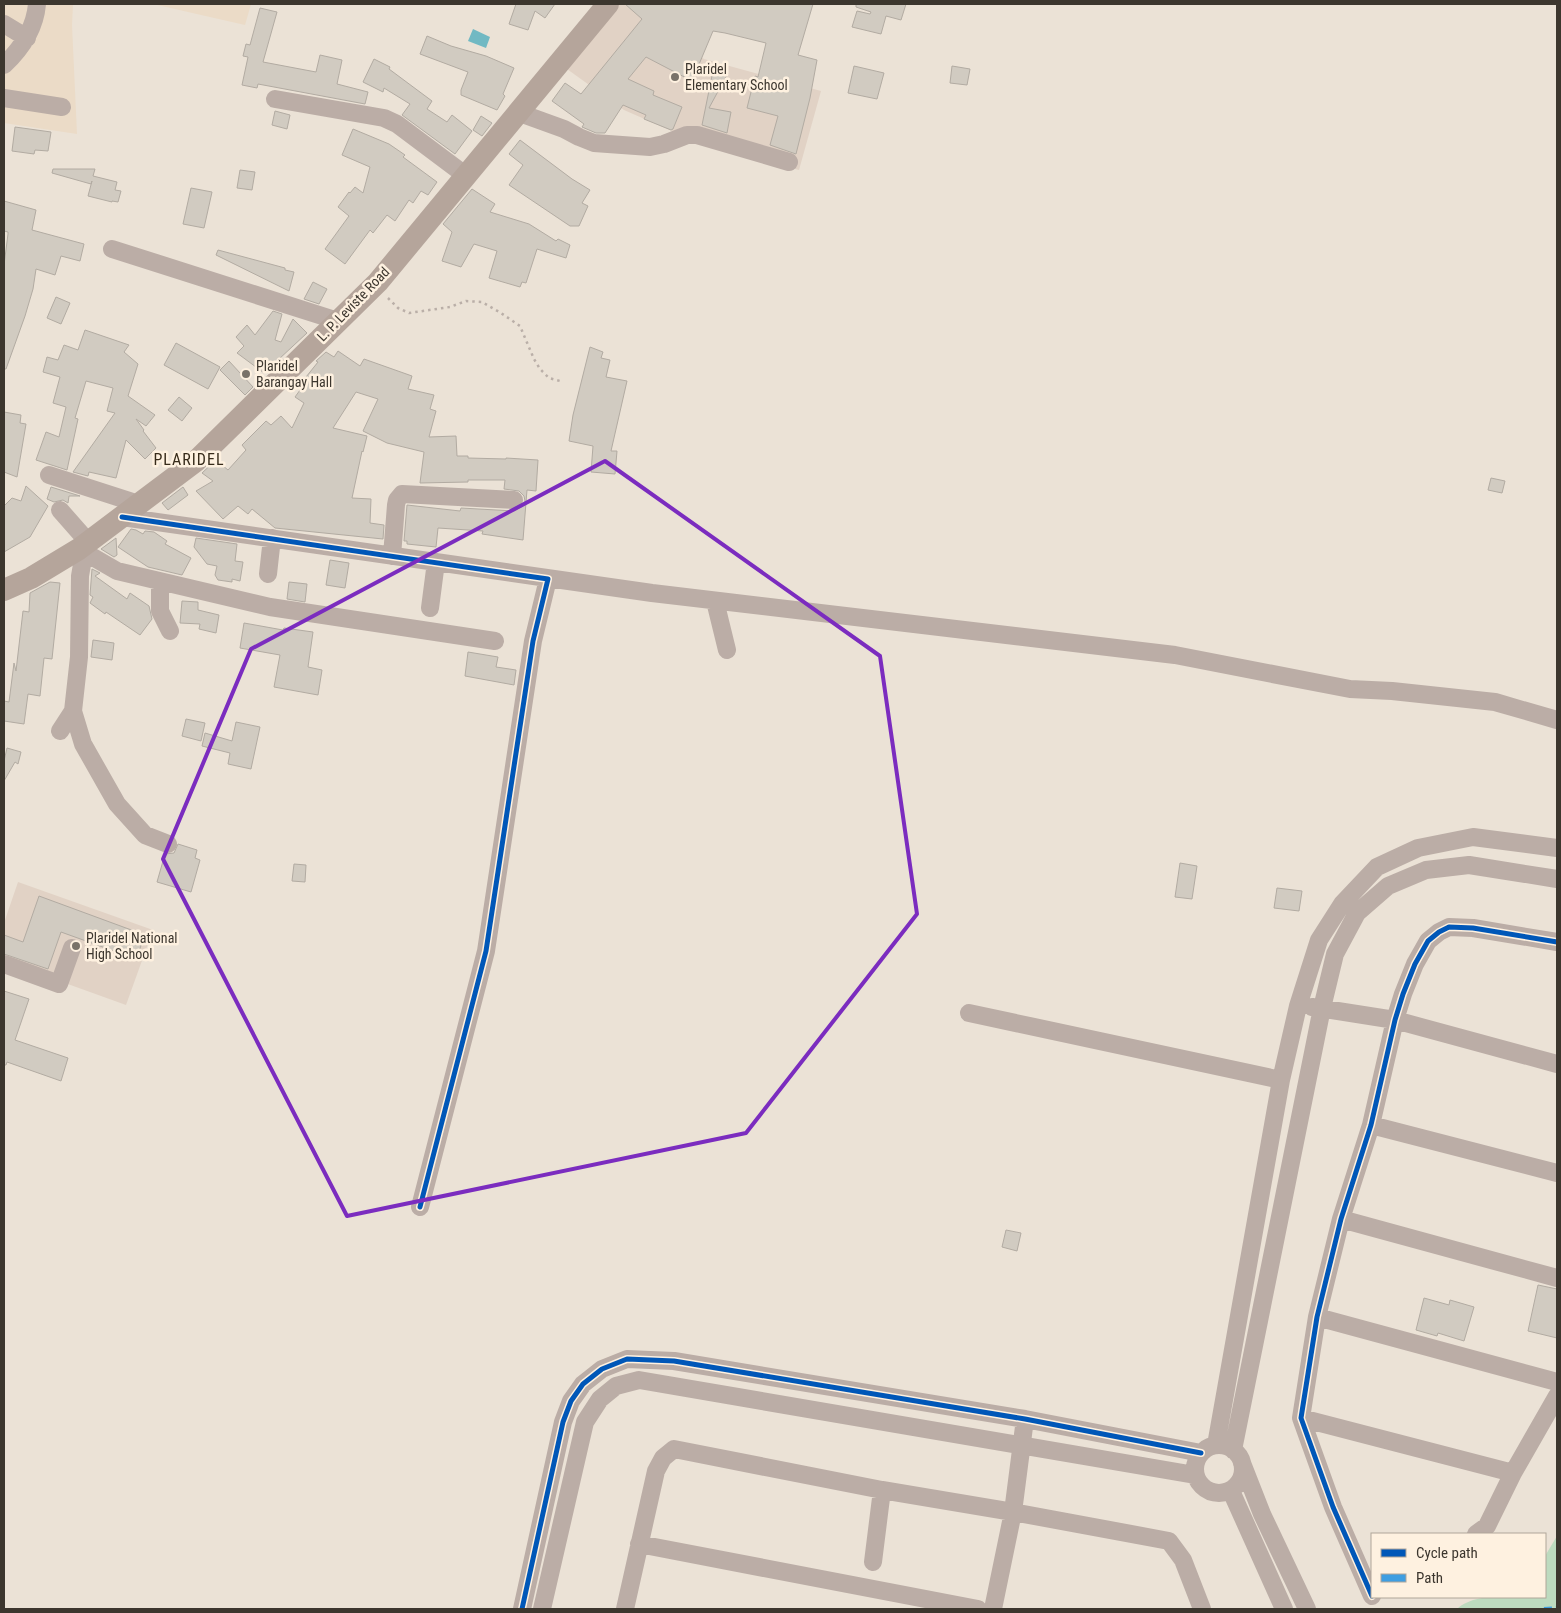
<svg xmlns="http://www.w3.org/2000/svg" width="1561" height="1613" font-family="'Roboto Condensed',sans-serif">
<rect width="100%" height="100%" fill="#ebe2d6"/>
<path fill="#ebdbc7" d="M 4,4 L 73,4 L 72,25 L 77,134 L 4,123 Z
M 153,4 L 251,4 L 245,25 Z"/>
<path fill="#e1d2c5" d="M 611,4 L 635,4 L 704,59 L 821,91 L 799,170 L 711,148 L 624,110 L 560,64 Z
M 18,882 L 153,930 L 126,1005 L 4,961 L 4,923 Z"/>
<path fill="#bddbbf" d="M 1557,1536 L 1557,1609 L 1457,1609 C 1476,1591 1520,1597 1545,1597 L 1545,1556 Z"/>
<path fill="#71b9c3" d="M 473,29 L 490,37 L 486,48 L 468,41 Z"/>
<path fill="#d1cbc1" stroke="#b2aba2" d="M 516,4 L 555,4 L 545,18 L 535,11 L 528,30 L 509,24 Z
M 625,4 L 813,4 L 798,55 L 817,60 L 810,98 L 796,154 L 770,145 L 778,116 L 747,108 L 755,76 L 758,77 L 766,43 L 725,33 L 713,31 L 692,81 L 646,57 L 628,79 L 654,91 L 653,95 L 682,107 L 673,129 L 671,130 L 644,119 L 646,115 L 623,105 L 605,133 L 596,133 L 582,127 L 584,124 L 552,101 L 565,83 L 581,94 L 642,19 Z
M 856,4 L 906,4 L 901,20 L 886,16 L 881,34 L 852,27 L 857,11 L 870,14 L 871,12 L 856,7 Z
M 260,8 L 277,12 L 263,62 L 316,72 L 320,55 L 342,60 L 337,84 L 368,92 L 365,104 L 258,84 L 257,88 L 242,85 L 248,57 L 243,56 L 246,44 L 250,45 Z
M 427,36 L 451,46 L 486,56 L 514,68 L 503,94 L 505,96 L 497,110 L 461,95 L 461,90 L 468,72 L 420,54 Z
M 374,59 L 390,67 L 389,69 L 432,101 L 427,109 L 447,122 L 452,115 L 472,131 L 455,154 L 402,115 L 410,104 L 384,88 L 383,92 L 363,82 Z
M 714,66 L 728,73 L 709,108 L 731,112 L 727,133 L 702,125 Z
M 854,66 L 884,73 L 877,99 L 848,93 Z
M 952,66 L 970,69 L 967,85 L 950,83 Z
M 275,111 L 290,115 L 287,129 L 272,125 Z
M 481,116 L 492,123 L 482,136 L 473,130 Z
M 15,127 L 51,132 L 48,151 L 35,150 L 34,154 L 12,151 Z
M 353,129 L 389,144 L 405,155 L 403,157 L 437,182 L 428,195 L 421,191 L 413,203 L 409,200 L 395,221 L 387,215 L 373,233 L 370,230 L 345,264 L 325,249 L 349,216 L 338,207 L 349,192 L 350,193 L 355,187 L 363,193 L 370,167 L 342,155 Z
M 520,140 L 572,179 L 590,190 L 582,203 L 588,206 L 579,226 L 570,226 L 509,185 L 523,165 L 509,154 Z
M 53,169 L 95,169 L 93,176 L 117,182 L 115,190 L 121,191 L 118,202 L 112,201 L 112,202 L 88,196 L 92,181 L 91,184 L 52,173 Z
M 240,170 L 255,172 L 252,190 L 237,188 Z
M 191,188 L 212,192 L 204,228 L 183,224 Z
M 472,189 L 495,204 L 490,212 L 529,224 L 556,241 L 558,239 L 570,245 L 566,258 L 537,249 L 526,283 L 522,282 L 520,287 L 489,278 L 497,251 L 474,244 L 461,267 L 442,261 L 452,232 L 443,224 Z
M 4,201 L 36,210 L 32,230 L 84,244 L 80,261 L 61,256 L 55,275 L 36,269 L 33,289 L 25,316 L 6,369 L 4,369 L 4,265 L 8,234 L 8,232 L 4,231 Z
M 218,250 L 285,268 L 285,270 L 294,272 L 289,291 L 216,255 Z
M 313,282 L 327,289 L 319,304 L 304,299 Z
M 56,297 L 70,303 L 61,324 L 47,318 Z
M 273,311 L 282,314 L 275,340 L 281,342 L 293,319 L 307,333 L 264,373 L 237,353 L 244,346 L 236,337 L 247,325 L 255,335 Z
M 85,330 L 129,345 L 124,352 L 138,364 L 128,396 L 155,415 L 146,426 L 136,419 L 144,430 L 143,431 L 156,448 L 145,459 L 126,440 L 116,478 L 89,472 L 88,476 L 73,472 L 115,413 L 107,411 L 113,388 L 86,381 L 75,418 L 78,419 L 67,470 L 36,460 L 46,432 L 59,437 L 66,407 L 53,403 L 60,377 L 43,372 L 47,357 L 58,360 L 64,345 L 78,350 Z
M 176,343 L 220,367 L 208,389 L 164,365 Z
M 590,347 L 603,352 L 601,358 L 610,360 L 606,377 L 627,381 L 611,451 L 617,451 L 615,474 L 591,472 L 593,446 L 569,441 L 573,415 Z
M 338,351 L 360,366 L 364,359 L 412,376 L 408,389 L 434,395 L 430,409 L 436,411 L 429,437 L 456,436 L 457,456 L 468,456 L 468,458 L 506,459 L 506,458 L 538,460 L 536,491 L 527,490 L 523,540 L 482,534 L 483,531 L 438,528 L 436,547 L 407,544 L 407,541 L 404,541 L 407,505 L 460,511 L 461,508 L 514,511 L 523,506 L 525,501 L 524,496 L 519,491 L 504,489 L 505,480 L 468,480 L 468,482 L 420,483 L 424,452 L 387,443 L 363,431 L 378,399 L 356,392 L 333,428 L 367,436 L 363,452 L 362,451 L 352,498 L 371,499 L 370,523 L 384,525 L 383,539 L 275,528 L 252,509 L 248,514 L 238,506 L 223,519 L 196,491 L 213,481 L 202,473 L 216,460 L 228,470 L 246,450 L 242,445 L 266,421 L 271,425 L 281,416 L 292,428 L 304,403 L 295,397 L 308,379 L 306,377 L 318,362 L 316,361 L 326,352 L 334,357 Z
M 229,361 L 253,387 L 245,395 L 220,370 Z
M 179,397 L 192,408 L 182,421 L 168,410 Z
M 4,412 L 21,415 L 20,423 L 26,424 L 17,477 L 4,472 Z
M 1491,478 L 1505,481 L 1502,493 L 1488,490 Z
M 26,486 L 48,506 L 30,537 L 4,552 L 4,506 L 12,498 L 21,501 Z
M 51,487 L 80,496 L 69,496 L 68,503 L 63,500 L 54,502 L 47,499 Z
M 183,487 L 188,495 L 168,510 L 162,503 Z
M 131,529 L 136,530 L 143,534 L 145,531 L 154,532 L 167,541 L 165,544 L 191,558 L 182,575 L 148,567 L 118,547 Z
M 116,538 L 117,555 L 114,557 L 101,549 Z
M 196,538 L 237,544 L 235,561 L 243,562 L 240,581 L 232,579 L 232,582 L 218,580 L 215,575 L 217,566 L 207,564 L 194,547 Z
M 330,560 L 349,563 L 345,588 L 326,585 Z
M 92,569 L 100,573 L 95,576 L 127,599 L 130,593 L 149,606 L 152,619 L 140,635 L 106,612 L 105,614 L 90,603 L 93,597 L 90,595 Z
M 50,582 L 60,583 L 52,659 L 44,658 L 40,696 L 28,694 L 24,724 L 4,721 L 4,701 L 9,702 L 14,663 L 16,671 L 23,611 L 29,612 L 30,593 Z
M 289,582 L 307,584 L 305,602 L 287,599 Z
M 182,601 L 198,602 L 198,610 L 219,615 L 216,633 L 199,629 L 200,624 L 180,623 Z
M 244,623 L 283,630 L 284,628 L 313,632 L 308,667 L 322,670 L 318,695 L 274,687 L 280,655 L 240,648 Z
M 93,640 L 114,643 L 112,660 L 91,657 Z
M 468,652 L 498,657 L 496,667 L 516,670 L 514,685 L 465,676 Z
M 186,719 L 205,723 L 201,741 L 182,736 Z
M 236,722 L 260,727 L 251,769 L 228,764 L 230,753 L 202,746 L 205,733 L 232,741 Z
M 7,748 L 21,752 L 18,764 L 15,762 L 4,781 L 4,761 Z
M 178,844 L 197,850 L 195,858 L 200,860 L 191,892 L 157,882 L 165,854 L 174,853 Z
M 1180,863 L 1197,866 L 1192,899 L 1175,897 Z
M 294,864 L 306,865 L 305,882 L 292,881 Z
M 1277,888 L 1302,891 L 1299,911 L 1274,908 Z
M 39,896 L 145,935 L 136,959 L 61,932 L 48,969 L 4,954 L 4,935 L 23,942 Z
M 4,991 L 29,999 L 15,1040 L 68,1058 L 61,1081 L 7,1062 L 6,1065 L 4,1065 Z
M 1006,1230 L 1021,1233 L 1017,1251 L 1002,1247 Z
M 1538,1285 L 1557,1289 L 1557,1338 L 1528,1331 Z
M 1424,1298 L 1449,1305 L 1450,1300 L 1474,1307 L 1464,1341 L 1438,1333 L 1437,1336 L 1416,1330 Z"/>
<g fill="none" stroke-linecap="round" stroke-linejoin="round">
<path stroke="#baafa8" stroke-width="2.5" stroke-dasharray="2.5 4" stroke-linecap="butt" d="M 388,298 L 398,308 L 409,313 L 450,307 L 466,301 L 482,302 L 501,313 L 520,326 L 534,359 L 540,369 L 549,378 L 560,381"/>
<path stroke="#bbada6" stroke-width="18" d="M 4,24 L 27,38
M 4,65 C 21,49 35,28 37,4
M 4,98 L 62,107
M 275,99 L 384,118 L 397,124 L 465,175
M 517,112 L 564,129 L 579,137 L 594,143 L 650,147 L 664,144 L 687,135 L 697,135 L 789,162
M 112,249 L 338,321
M 49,475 L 139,504
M 60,510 L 89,543
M 122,517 L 652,593 L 1175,655 L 1350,689 L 1392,691 L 1495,702 L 1557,720
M 79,549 L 117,571 L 270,607 L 495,641
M 392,556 L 396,505 L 397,500 L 402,494 L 514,500
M 268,574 L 272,538
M 160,581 L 160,611 L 170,631
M 715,601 L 727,650
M 430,608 L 436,562
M 73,711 L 83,744 L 117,804 L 145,835 L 168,844
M 60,731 L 73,711 L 79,657 L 80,576 L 84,553
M 4,964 L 59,984 L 72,948
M 1312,1007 L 1395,1020 L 1557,1064
M 969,1013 L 1281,1080
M 1371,1125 L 1557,1173
M 420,1207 L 486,951 L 533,641 L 548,579
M 1341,1219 L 1557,1278
M 1317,1317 L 1557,1382
M 1301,1418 L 1513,1473
M 1216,1445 L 1281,1080 L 1298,1006 L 1319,940 L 1342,904 L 1377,867 L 1418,848 L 1473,837 L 1557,848
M1195 1469a24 24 0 1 1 48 0a24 24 0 1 1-48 0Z
M 1233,1450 L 1322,1008 L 1335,954 L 1357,913 L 1388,886 L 1426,870 L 1469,865 L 1557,879
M 1242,1463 L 1262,1514 L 1307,1609
M 1231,1491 L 1284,1609
M 1476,1534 L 1487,1526 L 1513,1473 L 1557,1396
M 639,1544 L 978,1609
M 873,1562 L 882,1490
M 1372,1596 L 1333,1507 L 1301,1418 L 1317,1317 L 1341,1219 L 1371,1125 L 1395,1020 L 1403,994 L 1415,964 L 1428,941 L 1439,932 L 1449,927 L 1473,928 L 1557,942
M 522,1609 L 563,1422 L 571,1401 L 583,1384 L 602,1369 L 627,1359 L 674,1361 L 1025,1419 L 1201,1453
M 542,1609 L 585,1422 L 600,1399 L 616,1386 L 639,1380 L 1195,1475
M 625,1609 L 656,1471 L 663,1458 L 674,1449 L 882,1490 L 1013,1512 L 1169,1541 L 1183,1560 L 1202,1609
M 993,1609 L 1013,1512 L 1025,1419"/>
<path stroke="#b5a59b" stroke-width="22" d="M 4,590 L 31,578 L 79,549 L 196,461 L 378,282 L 608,4"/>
<path stroke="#3f9ee1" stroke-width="4" stroke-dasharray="8 4" stroke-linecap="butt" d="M 1544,1609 L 1557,1608"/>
<defs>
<path id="cycleway" d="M 122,517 L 548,579 L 533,641 L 486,951 L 420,1207
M 1372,1596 L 1333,1507 L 1301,1418 L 1317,1317 L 1341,1219 L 1371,1125 L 1395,1020 L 1403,994 L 1415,964 L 1428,941 L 1439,932 L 1449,927 L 1473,928 L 1557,942
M 522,1609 L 563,1422 L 571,1401 L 583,1384 L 602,1369 L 627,1359 L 674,1361 L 1025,1419 L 1201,1453"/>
</defs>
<use href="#cycleway" stroke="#fef1e0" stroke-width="8"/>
<use href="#cycleway" stroke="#0057b8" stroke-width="5"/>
</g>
<path fill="none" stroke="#7b2cbf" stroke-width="4" stroke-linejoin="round" d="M 605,461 L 880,656 L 917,914 L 746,1133 L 347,1216 L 163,859 L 251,649 Z"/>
<g fill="#797269" stroke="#fef1e0" stroke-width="2">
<circle cx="675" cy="77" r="5"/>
<circle cx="246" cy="374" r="5"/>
<circle cx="76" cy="946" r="5"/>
</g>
<g text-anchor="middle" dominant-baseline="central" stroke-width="5" stroke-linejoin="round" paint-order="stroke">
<g font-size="14" fill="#3c362e" stroke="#fef1e0" text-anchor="start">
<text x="685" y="69">Plaridel<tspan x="685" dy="16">Elementary School</tspan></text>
<text x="256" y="366">Plaridel<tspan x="256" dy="16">Barangay Hall</tspan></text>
<text x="86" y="938">Plaridel National<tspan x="86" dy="16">High School</tspan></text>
</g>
<g font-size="14" fill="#3c362e" stroke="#fef1e0">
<text transform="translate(353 304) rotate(-46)">L. P. Leviste Road</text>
</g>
<g font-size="16" letter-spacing="1" fill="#372b1a" stroke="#fef1e0">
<text x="189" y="459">PLARIDEL</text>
</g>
</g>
<rect width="1561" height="1613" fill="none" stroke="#3c362e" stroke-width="10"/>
<rect x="1371" y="1533" width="175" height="65" fill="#fef1e0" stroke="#b0a699"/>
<rect x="1381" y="1549" width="25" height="8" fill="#0057b8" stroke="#b0a699"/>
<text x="1416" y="1558" font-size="15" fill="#3c362e">Cycle path</text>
<rect x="1381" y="1574" width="25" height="8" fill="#3f9ee1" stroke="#b0a699"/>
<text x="1416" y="1583" font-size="15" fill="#3c362e">Path</text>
</svg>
